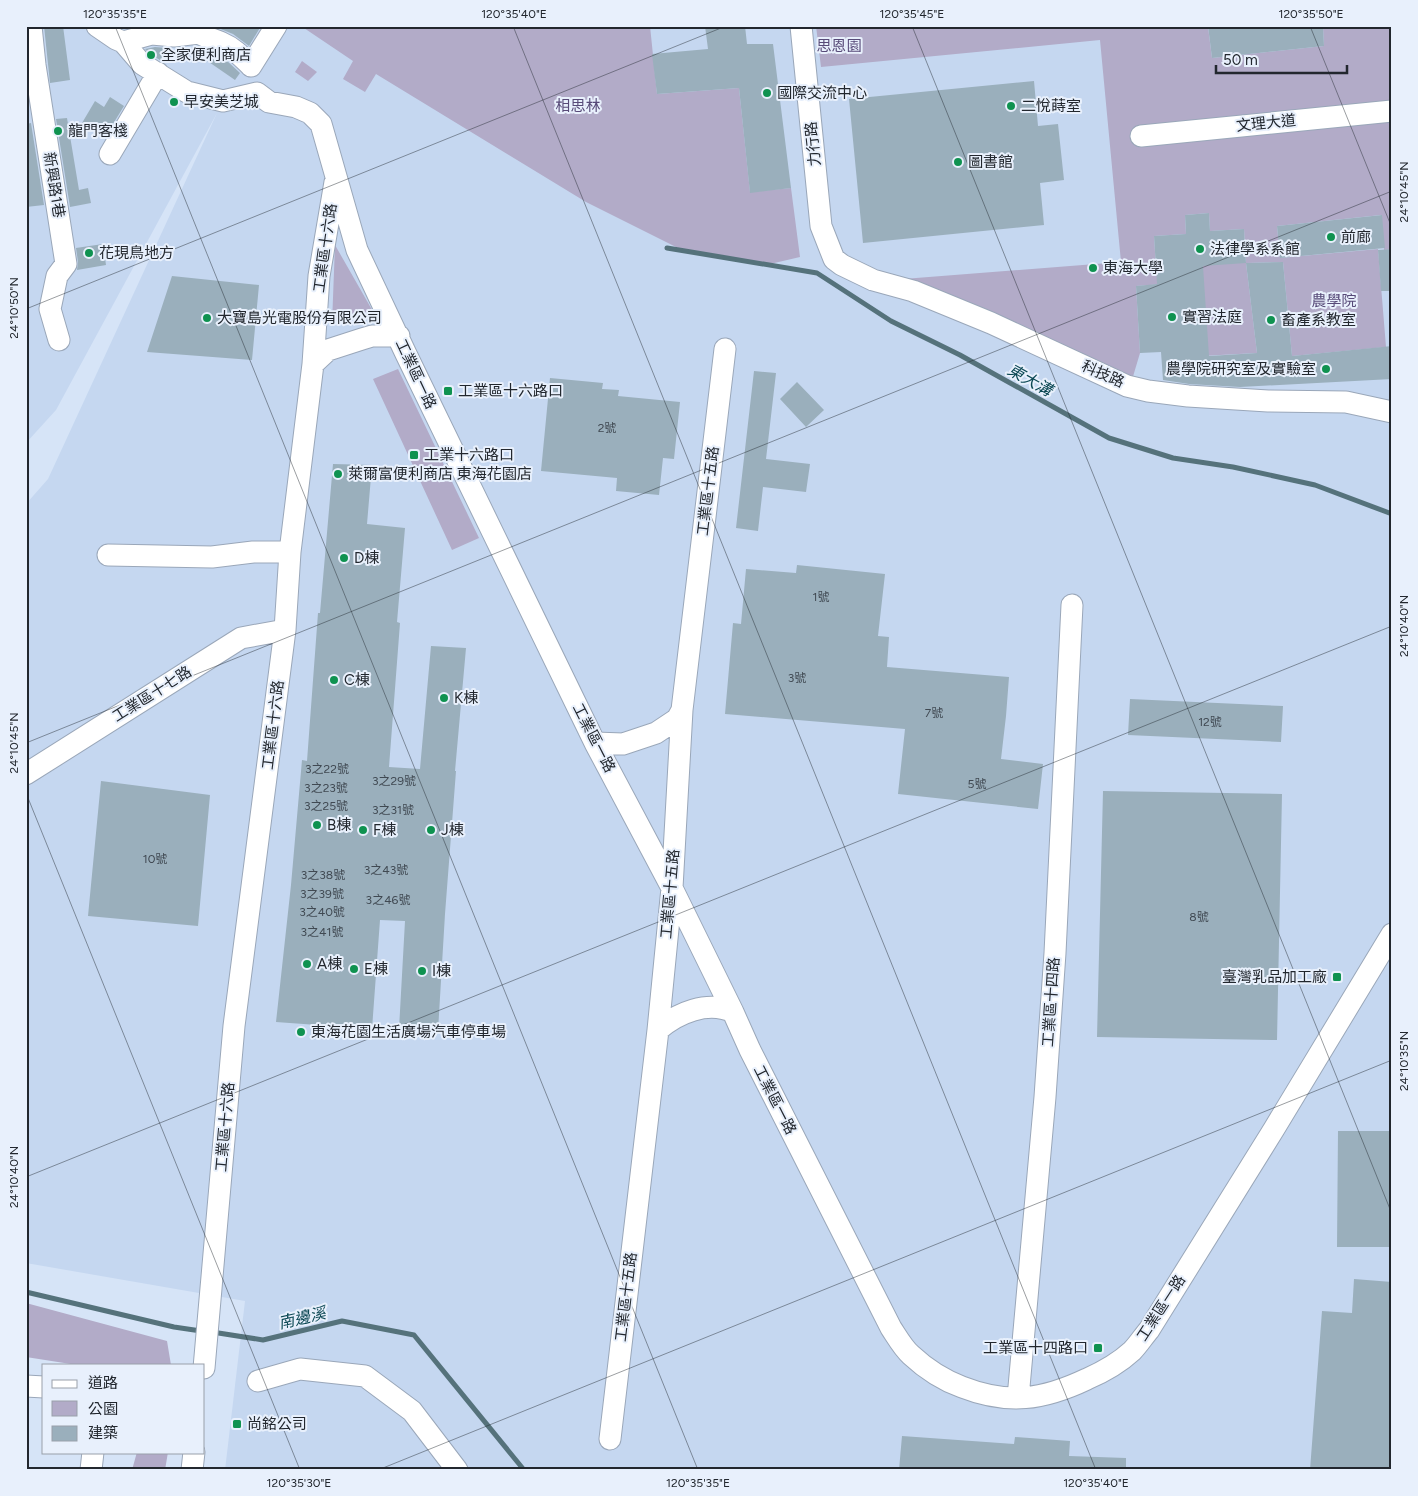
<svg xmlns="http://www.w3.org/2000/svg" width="1418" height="1496" font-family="Figtree,'Noto Sans TC',sans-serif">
<rect width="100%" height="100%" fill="#d6e4f7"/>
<path fill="#c5d7f0" d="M 26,26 L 1392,26 L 1392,1470 L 225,1470 L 245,1301 L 26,1263 L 26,504 L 48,479 L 217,113 L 56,410 L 26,443 Z"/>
<path fill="#b2abc8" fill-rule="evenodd" d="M 301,26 L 650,26 L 657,94 L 739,88 L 750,192 L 791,188 L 800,257 L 770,264 L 688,253 L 586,202 L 376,74 L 365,92 L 343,79 L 353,61 Z
M 816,26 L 1190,26 L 1190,29 L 1208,27 L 1212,58 L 1324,46 L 1323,26 L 1392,26 L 1392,249 L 1384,250 L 1381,215 L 1277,226 L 1280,258 L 1378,249 L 1386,347 L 1292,356 L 1283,262 L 1246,263 L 1257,353 L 1202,356 L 1204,281 L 1136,286 L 1140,353 L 1129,390 L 865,282 L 1121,262 L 1100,40 L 821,67 ZM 1209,213 L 1210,231 L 1244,229 L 1246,262 L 1156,268 L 1154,236 L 1186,234 L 1185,215 Z
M 302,61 L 317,72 L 308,81 L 295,72 Z
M 335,245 L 375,315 C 361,307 344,316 332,324 Z
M 398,369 L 479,538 L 452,550 L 373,379 Z
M 26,1303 L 167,1341 L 171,1365 L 77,1365 L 26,1357 Z
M 137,1452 L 168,1452 L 165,1470 L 132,1470 Z"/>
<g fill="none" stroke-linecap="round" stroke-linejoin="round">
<path stroke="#55727b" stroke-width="5" d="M 667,248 L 817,273 L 891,321 L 960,355 L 1109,438 L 1173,458 L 1233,467 L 1315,485 L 1392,514
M 26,1292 L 174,1327 L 201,1331
M 212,1332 L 263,1340 L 342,1321 L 414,1335 L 524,1470"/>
</g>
<path fill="#9aafbc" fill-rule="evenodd" d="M 44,26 L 63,26 L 70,80 L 50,83 Z
M 213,26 L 261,26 L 249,46 L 233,34 Z
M 705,26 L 745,26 L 747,44 L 773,44 L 791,188 L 750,193 L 739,88 L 657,94 L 652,54 L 708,49 Z
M 1208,26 L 1323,26 L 1324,46 L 1212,58 Z
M 155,47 L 168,48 L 166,51 L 165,63 L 150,54 L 145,49 Z
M 212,52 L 226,60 L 240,73 L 235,80 L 206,60 Z
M 1034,81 L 1038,126 L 1058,124 L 1064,180 L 1040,183 L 1044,225 L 863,243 L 849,99 Z
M 110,97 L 124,106 L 105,137 L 82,123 L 95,101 L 104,107 Z
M 67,118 L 79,190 L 88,188 L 91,203 L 70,207 L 56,119 Z
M 31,123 L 44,205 L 26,207 L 26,124 Z
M 1209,213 L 1210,231 L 1244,229 L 1246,263 L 1283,262 L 1292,356 L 1392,346 L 1392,379 L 1240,387 L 1189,384 L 1163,380 L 1161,352 L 1140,353 L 1136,286 L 1157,284 L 1154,236 L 1186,234 L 1185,215 ZM 1246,263 L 1257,353 L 1209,356 L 1203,266 Z
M 1382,215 L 1385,248 L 1280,258 L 1277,226 Z
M 103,244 L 106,265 L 77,270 L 78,262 L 76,248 Z
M 1392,249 L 1392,291 L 1381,291 L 1378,250 Z
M 172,276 L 259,285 L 252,360 L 147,352 Z
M 754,371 L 776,373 L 766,459 L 810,464 L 806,492 L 763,487 L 758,531 L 736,528 Z
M 550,378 L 603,383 L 602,389 L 619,390 L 618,396 L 680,402 L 674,459 L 663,458 L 659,495 L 616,491 L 617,478 L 541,471 Z
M 797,382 L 824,410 L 806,427 L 780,399 Z
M 333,464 L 372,465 L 367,524 L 405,528 L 397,622 L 400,623 L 389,767 L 420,769 L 431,646 L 466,648 L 455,771 L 456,771 L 445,914 L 438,1031 L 399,1029 L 405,921 L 380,920 L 372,1029 L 276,1022 L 291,885 L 302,760 L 307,761 L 318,613 L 320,613 Z
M 797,565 L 885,574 L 878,636 L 889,637 L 887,667 L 1009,677 L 1006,716 L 1001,759 L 1043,764 L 1038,809 L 898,794 L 905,729 L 725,714 L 733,623 L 741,624 L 746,569 L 796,573 Z
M 1130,699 L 1283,706 L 1281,742 L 1128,735 Z
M 101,781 L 210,795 L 198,926 L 88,916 Z
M 1103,791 L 1282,794 L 1277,1040 L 1097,1037 Z
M 1338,1131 L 1392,1131 L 1392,1247 L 1337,1247 Z
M 1354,1279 L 1392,1282 L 1392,1470 L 1310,1470 L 1322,1311 L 1352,1313 Z
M 902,1436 L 1014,1444 L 1015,1437 L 1070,1441 L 1069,1456 L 1126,1458 L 1126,1470 L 899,1470 Z"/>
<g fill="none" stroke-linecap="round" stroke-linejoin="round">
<defs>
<path id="minor" d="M 31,26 L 35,65 L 66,264 L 57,276 L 50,309 L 59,340
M 97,26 L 116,39 L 123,42 L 152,34 L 174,36 L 199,33 C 206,38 214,39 222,43 C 234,48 242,57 251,66 L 276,26
M 801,26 L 821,226 L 834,259 L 842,265 L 873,280 L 913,291 L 991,323 L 1127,386 L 1148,391 L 1188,396 L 1268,401 L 1346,402 L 1392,412
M 123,42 L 142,64 L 187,92 L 223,101 L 257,93 L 269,102 L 296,107 L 310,113 L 321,124 L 357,250 L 406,354 L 595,743 L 672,888 L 733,1012 L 750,1050 L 891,1328 C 897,1337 903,1348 911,1355 C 926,1369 943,1380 962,1387 C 1008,1405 1043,1400 1087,1379 C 1103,1372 1119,1363 1132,1351 C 1138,1345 1143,1337 1149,1330 L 1274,1129 L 1392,934
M 1141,136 L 1392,111
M 110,154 L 158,73
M 313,364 L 328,350 L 362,339 L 372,336 L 399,336
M 108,555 L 212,557 L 253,552 L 290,552
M 595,743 L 623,744 L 656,733 L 677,719 L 682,710
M 26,774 L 241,638 L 285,630
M 658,1030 C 677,1013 708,1000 733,1012
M 204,1368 L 234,1026 L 285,630 L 290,552 L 313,364 L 319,276 L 335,182
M 258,1381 L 300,1369 L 365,1376 L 412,1411 L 457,1470
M 26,1386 L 44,1387
M 1018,1398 L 1045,1097 L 1055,953 L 1072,605
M 610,1439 L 658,1030 L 672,888 L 682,710 L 725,349
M 91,1470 L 93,1452
M 192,1470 L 194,1452"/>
</defs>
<use href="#minor" stroke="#9aa7b9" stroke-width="23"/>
<use href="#minor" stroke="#fff" stroke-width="21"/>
</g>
<path fill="none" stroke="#22272e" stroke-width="1" stroke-opacity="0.45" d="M 115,26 L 698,1470M 513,26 L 1096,1470M 912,26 L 1392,1214M 1310,26 L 1392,228M 26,309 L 726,26M 26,743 L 1392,191M 26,793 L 300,1470M 26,1177 L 1392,626M 378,1470 L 1392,1060"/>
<g fill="#0f9250" stroke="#e8f0fc" stroke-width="2">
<circle cx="151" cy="55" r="5"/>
<circle cx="767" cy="93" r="5"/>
<circle cx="174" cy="102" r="5"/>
<circle cx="1011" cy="106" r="5"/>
<circle cx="58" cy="131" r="5"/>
<circle cx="958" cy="162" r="5"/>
<circle cx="1331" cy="237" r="5"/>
<circle cx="1200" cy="249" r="5"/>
<circle cx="89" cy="253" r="5"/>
<circle cx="1093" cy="268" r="5"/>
<circle cx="1172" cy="317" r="5"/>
<circle cx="207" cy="318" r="5"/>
<circle cx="1271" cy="320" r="5"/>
<circle cx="1326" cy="369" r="5"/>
<rect x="443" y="386" width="10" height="10" rx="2.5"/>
<rect x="409" y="450" width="10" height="10" rx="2.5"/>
<circle cx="338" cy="474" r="5"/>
<circle cx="344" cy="558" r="5"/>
<circle cx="334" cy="680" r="5"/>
<circle cx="444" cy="698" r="5"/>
<circle cx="317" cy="825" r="5"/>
<circle cx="363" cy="830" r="5"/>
<circle cx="431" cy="830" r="5"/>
<circle cx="307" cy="964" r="5"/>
<circle cx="354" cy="969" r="5"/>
<circle cx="422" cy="971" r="5"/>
<rect x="1332" y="972" width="10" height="10" rx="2.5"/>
<circle cx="301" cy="1032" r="5"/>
<rect x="1093" y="1343" width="10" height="10" rx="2.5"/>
<rect x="232" y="1419" width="10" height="10" rx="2.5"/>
</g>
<g text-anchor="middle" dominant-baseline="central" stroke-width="4" stroke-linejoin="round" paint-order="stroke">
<g font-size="12" fill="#404952">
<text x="607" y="428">2號</text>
<text x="821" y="597">1號</text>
<text x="797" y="678">3號</text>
<text x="934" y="713">7號</text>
<text x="1210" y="722">12號</text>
<text x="327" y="769">3之22號</text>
<text x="394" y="781">3之29號</text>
<text x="977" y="784">5號</text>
<text x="326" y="788">3之23號</text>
<text x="326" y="806">3之25號</text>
<text x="393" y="810">3之31號</text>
<text x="155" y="859">10號</text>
<text x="386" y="870">3之43號</text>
<text x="323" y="875">3之38號</text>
<text x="322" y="894">3之39號</text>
<text x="388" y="900">3之46號</text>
<text x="322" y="912">3之40號</text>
<text x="1199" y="917">8號</text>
<text x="322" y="932">3之41號</text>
</g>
<g font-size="15" fill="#574a78" stroke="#e8f0fc">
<text x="839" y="46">思恩園</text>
<text x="578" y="106">相思林</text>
<text x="1334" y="301">農學院</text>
</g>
<g font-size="15" fill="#22272e" stroke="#e8f0fc" text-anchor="start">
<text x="161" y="55">全家便利商店</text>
<text x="777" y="93">國際交流中心</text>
<text x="184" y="102">早安美芝城</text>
<text x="1021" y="106">二悅蒔室</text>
<text x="68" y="131">龍門客棧</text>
<text x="968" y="162">圖書館</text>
<text x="1341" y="237">前廊</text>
<text x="1210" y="249">法律學系系館</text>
<text x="99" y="253">花現鳥地方</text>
<text x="1103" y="268">東海大學</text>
<text x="1182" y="317">實習法庭</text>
<text x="217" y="318">大寶島光電股份有限公司</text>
<text x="1281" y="320">畜產系教室</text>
<text x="1316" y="369" text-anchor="end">農學院研究室及實驗室</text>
<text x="458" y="391">工業區十六路口</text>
<text x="424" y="455">工業十六路口</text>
<text x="348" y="474">萊爾富便利商店 東海花園店</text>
<text x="354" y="558">D棟</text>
<text x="344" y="680">C棟</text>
<text x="454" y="698">K棟</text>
<text x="327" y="825">B棟</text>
<text x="373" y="830">F棟</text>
<text x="441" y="830">J棟</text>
<text x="317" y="964">A棟</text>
<text x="364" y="969">E棟</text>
<text x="432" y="971">I棟</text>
<text x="1327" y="977" text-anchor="end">臺灣乳品加工廠</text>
<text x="311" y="1032">東海花園生活廣場汽車停車場</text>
<text x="1088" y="1348" text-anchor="end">工業區十四路口</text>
<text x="247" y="1424">尚銘公司</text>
</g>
<g font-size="15" fill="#22272e" stroke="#e8f0fc">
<text transform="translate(1266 123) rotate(-6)">文理大道</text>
<text transform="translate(813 144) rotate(-96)">力行路</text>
<text transform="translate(54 185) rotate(81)">新興路1巷</text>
<text transform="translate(325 248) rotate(-82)">工業區十六路</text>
<text transform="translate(416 374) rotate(65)">工業區一路</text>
<text transform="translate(1103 374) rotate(24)">科技路</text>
<text transform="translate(708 491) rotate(-83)">工業區十五路</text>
<text transform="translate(152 694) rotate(-32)">工業區十七路</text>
<text transform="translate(273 725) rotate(-83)">工業區十六路</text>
<text transform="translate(594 738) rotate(63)">工業區一路</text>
<text transform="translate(670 894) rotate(-85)">工業區十五路</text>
<text transform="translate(1051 1002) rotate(-86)">工業區十四路</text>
<text transform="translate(775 1100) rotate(63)">工業區一路</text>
<text transform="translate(225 1127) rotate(-85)">工業區十六路</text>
<text transform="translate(626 1297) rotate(-83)">工業區十五路</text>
<text transform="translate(1161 1308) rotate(-57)">工業區一路</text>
</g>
<g font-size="16" font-style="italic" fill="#0c4854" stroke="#e8f0fc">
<text transform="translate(1030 380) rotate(29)">東大溝</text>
<text transform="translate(302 1318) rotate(-13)">南邊溪</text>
</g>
</g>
<rect width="1418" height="1496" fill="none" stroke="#e8f0fc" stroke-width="55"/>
<rect x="42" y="1364" width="162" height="90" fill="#e8f0fc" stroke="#99a0aa"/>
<rect x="52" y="1380" width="25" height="8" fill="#ffffff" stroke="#99a0aa"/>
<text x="88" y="1388" font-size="15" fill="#22272e">道路</text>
<rect x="52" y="1401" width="25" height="15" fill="#b2abc8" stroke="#99a0aa"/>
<text x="88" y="1414" font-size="15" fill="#22272e">公園</text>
<rect x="52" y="1426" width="25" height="15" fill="#9aafbc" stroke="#99a0aa"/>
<text x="88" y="1438" font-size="15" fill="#22272e">建築</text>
<path d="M1216 65v8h131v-8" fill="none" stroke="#22272e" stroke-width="2.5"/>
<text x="1223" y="65" font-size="15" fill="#22272e" stroke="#e8f0fc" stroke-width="4" paint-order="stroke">50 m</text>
<rect x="28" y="28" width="1362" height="1440" fill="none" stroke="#22272e" stroke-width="2"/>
<g font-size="12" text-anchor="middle" fill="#22272e">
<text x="115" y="18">120°35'35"E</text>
<text x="514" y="18">120°35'40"E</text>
<text x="912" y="18">120°35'45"E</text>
<text x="1311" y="18">120°35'50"E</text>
<text transform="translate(1404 192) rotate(-90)" y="4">24°10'45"N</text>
<text transform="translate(14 308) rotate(-90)" y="4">24°10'50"N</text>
<text transform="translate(1404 626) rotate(-90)" y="4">24°10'40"N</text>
<text transform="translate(14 743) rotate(-90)" y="4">24°10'45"N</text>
<text transform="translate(1404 1061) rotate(-90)" y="4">24°10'35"N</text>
<text transform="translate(14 1177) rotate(-90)" y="4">24°10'40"N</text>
<text x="299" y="1487">120°35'30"E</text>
<text x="698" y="1487">120°35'35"E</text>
<text x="1096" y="1487">120°35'40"E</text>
</g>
</svg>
